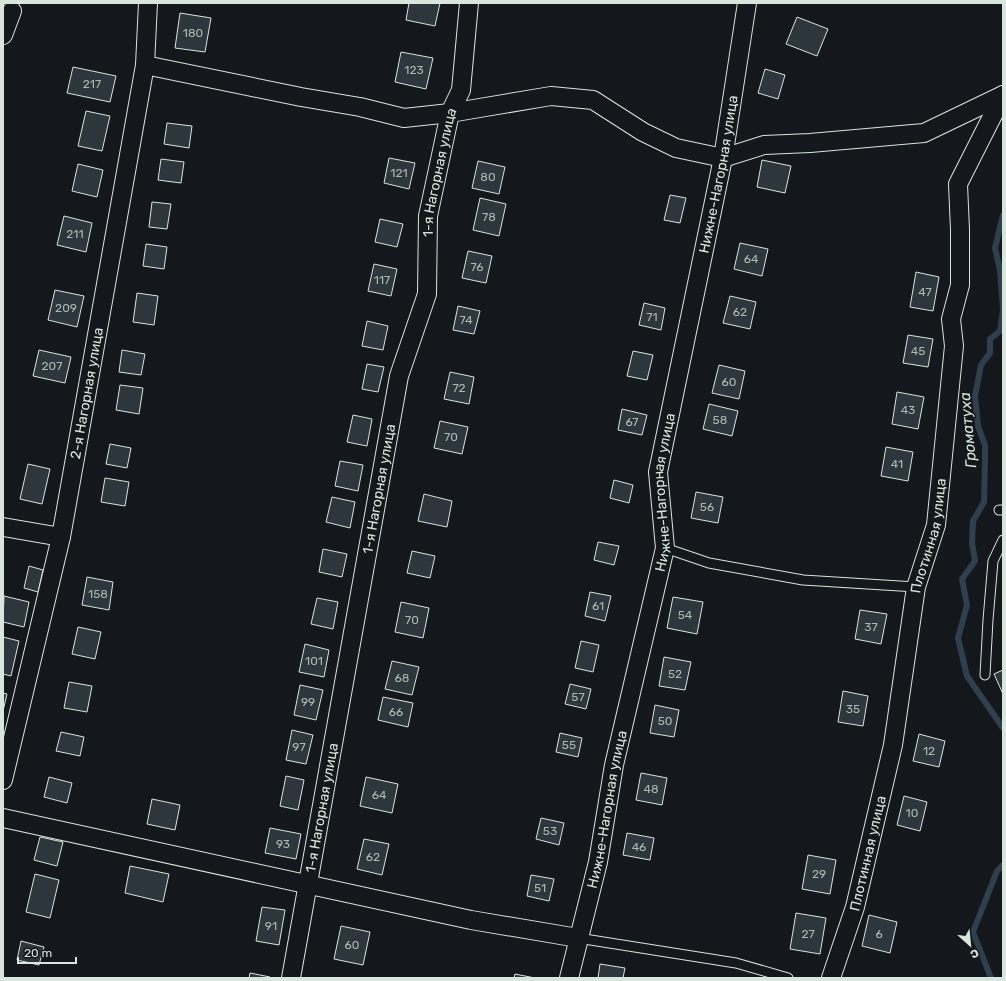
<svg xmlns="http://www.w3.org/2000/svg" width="1006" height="981" font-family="Rubik,sans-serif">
<rect width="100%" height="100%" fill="#14181c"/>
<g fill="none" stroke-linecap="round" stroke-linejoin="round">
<path stroke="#2f3f4d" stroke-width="6" d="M 1003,215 L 995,248 L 1000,270 L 1003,309
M 1003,310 L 1000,331 L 990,339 L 990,353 L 981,365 L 975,396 L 978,426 L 985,445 L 985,461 L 984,502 L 973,521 L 972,543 L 975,561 L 962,579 L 967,605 L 958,638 L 967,676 L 1003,728
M 991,978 L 973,932 L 997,871 L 1003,865"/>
</g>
<path fill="#2c363c" stroke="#d8e6dc" d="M 409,3 L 440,3 L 435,26 L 406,20 Z
M 180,13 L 211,18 L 205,52 L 175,48 Z
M 797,17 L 828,29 L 817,56 L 786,44 Z
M 401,52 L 433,58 L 426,89 L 395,82 Z
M 73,67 L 116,76 L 110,102 L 67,93 Z
M 765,69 L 785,75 L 778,99 L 758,93 Z
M 86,111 L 110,116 L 102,151 L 78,146 Z
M 167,123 L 192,126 L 189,148 L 164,144 Z
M 389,158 L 415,163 L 409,189 L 384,183 Z
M 161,159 L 184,162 L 181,183 L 158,180 Z
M 762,160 L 791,166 L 785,193 L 757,187 Z
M 478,161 L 505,167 L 499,194 L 472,188 Z
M 78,164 L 103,170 L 97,197 L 72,191 Z
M 670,195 L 686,198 L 680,223 L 664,220 Z
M 480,198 L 506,204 L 499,236 L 473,230 Z
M 152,202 L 171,204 L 167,229 L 149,227 Z
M 64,216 L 92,223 L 86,252 L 57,245 Z
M 380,219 L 403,224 L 397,247 L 375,242 Z
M 740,243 L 768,249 L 762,276 L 734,269 Z
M 146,244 L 167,247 L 164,269 L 143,266 Z
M 468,251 L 492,256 L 486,283 L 462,278 Z
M 374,264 L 397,269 L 391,296 L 368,291 Z
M 916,272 L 939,277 L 933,311 L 910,307 Z
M 55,290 L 84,296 L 77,327 L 48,320 Z
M 137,293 L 158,296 L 154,325 L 133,322 Z
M 730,296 L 756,302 L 750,329 L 723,323 Z
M 644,303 L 665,308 L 661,330 L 639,325 Z
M 458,306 L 480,311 L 474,334 L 453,330 Z
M 367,321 L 388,326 L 383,350 L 362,346 Z
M 908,335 L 933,339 L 928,367 L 903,363 Z
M 39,350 L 71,357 L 65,383 L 33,376 Z
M 122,350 L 145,354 L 141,375 L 119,372 Z
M 633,351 L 653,355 L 647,380 L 627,376 Z
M 367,364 L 384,367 L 378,392 L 362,389 Z
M 719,365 L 745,371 L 739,399 L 712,393 Z
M 450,372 L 474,377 L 469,404 L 444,399 Z
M 120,385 L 143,388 L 139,414 L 116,410 Z
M 897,392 L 924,397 L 918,429 L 892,424 Z
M 709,404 L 738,411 L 732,436 L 703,429 Z
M 622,409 L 647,415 L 642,435 L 618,430 Z
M 353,415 L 372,419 L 367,446 L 347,442 Z
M 440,421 L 468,427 L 462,454 L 434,448 Z
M 110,444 L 131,448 L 127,468 L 106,464 Z
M 886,447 L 913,452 L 908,481 L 881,476 Z
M 340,461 L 363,465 L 358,491 L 335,486 Z
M 28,464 L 50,469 L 42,504 L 20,499 Z
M 105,478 L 129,482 L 125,506 L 101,502 Z
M 614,480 L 633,485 L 629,503 L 610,498 Z
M 696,492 L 723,497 L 718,523 L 691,518 Z
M 424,494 L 452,501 L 447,527 L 418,521 Z
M 332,497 L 355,502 L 350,528 L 326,522 Z
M 598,542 L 619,546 L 614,565 L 594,560 Z
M 323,549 L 347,554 L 342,577 L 319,572 Z
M 412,551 L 435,556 L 430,578 L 407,573 Z
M 29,566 L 43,570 L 38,592 L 24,588 Z
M 87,577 L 113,582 L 109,610 L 82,605 Z
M 590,592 L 611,596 L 605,621 L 585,616 Z
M 4,596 L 29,602 L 24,627 L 3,622 Z
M 673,597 L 703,602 L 697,634 L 667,628 Z
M 317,598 L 338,602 L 333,629 L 311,624 Z
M 401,602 L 429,608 L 423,638 L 395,632 Z
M 860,610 L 887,614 L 881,644 L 855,639 Z
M 78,627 L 101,632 L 95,659 L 72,654 Z
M 3,637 L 19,641 L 11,676 L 3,674 Z
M 581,641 L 599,645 L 593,672 L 575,668 Z
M 305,644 L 329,650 L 324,677 L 299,672 Z
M 664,657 L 691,662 L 685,690 L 659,686 Z
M 392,661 L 419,667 L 412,695 L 385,689 Z
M 1003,670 L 1003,694 L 994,674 Z
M 69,682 L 92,686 L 87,712 L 64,708 Z
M 570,684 L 591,689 L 586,709 L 565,704 Z
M 300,685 L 323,690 L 316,720 L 294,715 Z
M 843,691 L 868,696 L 863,726 L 838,722 Z
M 3,693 L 7,694 L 3,711 Z
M 383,697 L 413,703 L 408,727 L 378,720 Z
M 655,705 L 679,710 L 674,737 L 650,733 Z
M 292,730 L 313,735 L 306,764 L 286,760 Z
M 61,732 L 84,737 L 80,756 L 56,751 Z
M 560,733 L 582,738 L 578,757 L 556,752 Z
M 919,734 L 945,741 L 939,767 L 913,761 Z
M 641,773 L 667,778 L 662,805 L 636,800 Z
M 286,776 L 304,780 L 298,810 L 280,806 Z
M 49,777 L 72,783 L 67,803 L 44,797 Z
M 366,777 L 398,784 L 392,813 L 360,806 Z
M 904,796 L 927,802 L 920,831 L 897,825 Z
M 152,799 L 180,805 L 175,830 L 147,824 Z
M 541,818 L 564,823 L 559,845 L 536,839 Z
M 270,828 L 301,834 L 296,859 L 265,853 Z
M 627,833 L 654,838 L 650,860 L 623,855 Z
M 40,837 L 63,842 L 57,866 L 34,860 Z
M 364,839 L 389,844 L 382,875 L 357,869 Z
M 808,855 L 836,860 L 830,894 L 802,889 Z
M 130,866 L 169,874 L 163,902 L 125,893 Z
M 35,874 L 59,880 L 50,918 L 26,912 Z
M 531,875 L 554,879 L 549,901 L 527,896 Z
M 262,907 L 285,910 L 279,945 L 256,941 Z
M 796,913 L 826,918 L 820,954 L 790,949 Z
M 869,915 L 897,922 L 890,953 L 862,946 Z
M 341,926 L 370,932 L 363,965 L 334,959 Z
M 21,941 L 44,947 L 39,965 L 17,960 Z
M 600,964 L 625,968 L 623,978 L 598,978 Z
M 250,973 L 270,977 L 270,978 L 249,978 Z
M 515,974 L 535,978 L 514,978 Z"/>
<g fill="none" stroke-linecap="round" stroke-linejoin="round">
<defs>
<path id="service" d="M 999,510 L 1003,510
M 665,548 L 709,563 L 803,580 L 916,587
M 985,675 L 988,620 L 993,561 L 1003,540
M 578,938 L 736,963 L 788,978"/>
<g id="minor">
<path d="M 3,35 L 12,11"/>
<path d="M 145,65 L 301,97 L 360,107 L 404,118 L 450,113 L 551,96 L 593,100 L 643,132 L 676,148 L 723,158 L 764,145 L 810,143 L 924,133 L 1003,95"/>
<path d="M 3,527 L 61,537"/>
<path id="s1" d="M 3,780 L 61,537 L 145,65 L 148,3"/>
<path d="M 3,818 L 471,920 L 578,938"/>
<path id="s2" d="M 291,978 L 399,376 L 427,294 L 428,216 L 450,113 L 461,90 L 469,3"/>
<path id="s3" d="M 569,978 L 598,862 L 614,765 L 665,548 L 658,472 L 723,158 L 747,3"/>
<path id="s4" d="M 831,978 L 855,907 L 893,745 L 916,587 L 936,525 L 954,346 L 951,319 L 960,285 L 960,230 L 958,184 L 1003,95"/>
</g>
</defs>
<use href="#service" stroke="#d8e6dc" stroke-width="11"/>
<use href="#minor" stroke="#d8e6dc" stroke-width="20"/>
<use href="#service" stroke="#14181c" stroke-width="9"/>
<use href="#minor" stroke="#14181c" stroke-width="18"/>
</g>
<g text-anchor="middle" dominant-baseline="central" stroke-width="3" stroke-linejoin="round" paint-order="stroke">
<g font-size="12" fill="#adbab4">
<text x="193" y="33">180</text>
<text x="414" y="70">123</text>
<text x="92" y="84">217</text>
<text x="399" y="173">121</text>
<text x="488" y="177">80</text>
<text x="489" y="217">78</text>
<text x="75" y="234">211</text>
<text x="751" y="259">64</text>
<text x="477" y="267">76</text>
<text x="382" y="280">117</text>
<text x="925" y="292">47</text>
<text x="66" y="308">209</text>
<text x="740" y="312">62</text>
<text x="652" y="317">71</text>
<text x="466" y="320">74</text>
<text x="918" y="351">45</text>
<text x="52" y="366">207</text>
<text x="729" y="382">60</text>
<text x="459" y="388">72</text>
<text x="908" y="410">43</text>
<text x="720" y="420">58</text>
<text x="632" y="422">67</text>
<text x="451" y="437">70</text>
<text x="897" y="464">41</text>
<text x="707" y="507">56</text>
<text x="98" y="594">158</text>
<text x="598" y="606">61</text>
<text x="685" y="615">54</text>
<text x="412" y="620">70</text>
<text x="871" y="627">37</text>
<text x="314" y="661">101</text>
<text x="675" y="674">52</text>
<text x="402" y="678">68</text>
<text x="578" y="697">57</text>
<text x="308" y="702">99</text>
<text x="853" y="709">35</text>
<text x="396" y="712">66</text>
<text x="665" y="721">50</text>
<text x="569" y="745">55</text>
<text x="299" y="747">97</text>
<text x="929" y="751">12</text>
<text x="651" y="789">48</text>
<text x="379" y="795">64</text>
<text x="912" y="813">10</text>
<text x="550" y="831">53</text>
<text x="283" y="844">93</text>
<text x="639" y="847">46</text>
<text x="373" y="857">62</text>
<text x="819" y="874">29</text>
<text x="540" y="888">51</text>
<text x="271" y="926">91</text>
<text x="808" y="934">27</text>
<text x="879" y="934">6</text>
<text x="352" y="945">60</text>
</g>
<g font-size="14" fill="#d8e6dc" stroke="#14181c">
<text stroke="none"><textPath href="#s2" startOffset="821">1-я Нагорная улица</textPath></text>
<text stroke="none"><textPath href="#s3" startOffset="821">Нижне-Нагорная улица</textPath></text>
<text stroke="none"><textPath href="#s1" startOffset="396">2-я Нагорная улица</textPath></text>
<text stroke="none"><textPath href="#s2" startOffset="497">1-я Нагорная улица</textPath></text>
<text stroke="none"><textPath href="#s3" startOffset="497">Нижне-Нагорная улица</textPath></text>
<text stroke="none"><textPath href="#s4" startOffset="454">Плотинная улица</textPath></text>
<text stroke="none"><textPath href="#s2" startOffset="173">1-я Нагорная улица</textPath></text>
<text stroke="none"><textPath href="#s3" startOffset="173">Нижне-Нагорная улица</textPath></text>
<text stroke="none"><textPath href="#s4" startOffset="130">Плотинная улица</textPath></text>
</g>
<g font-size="15" font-style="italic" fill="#d8e6dc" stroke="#14181c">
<text transform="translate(968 430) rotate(-95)">Громатуха</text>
</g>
</g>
<rect width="1006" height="981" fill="none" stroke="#d8e6dc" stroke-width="8"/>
<g transform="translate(970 945) rotate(153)" stroke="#14181c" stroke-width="3" paint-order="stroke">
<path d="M0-3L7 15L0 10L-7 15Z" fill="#d8e6dc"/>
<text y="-6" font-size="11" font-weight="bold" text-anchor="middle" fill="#d8e6dc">С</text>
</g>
<path d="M18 957v6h58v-6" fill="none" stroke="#d8e6dc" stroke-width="2"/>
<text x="24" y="957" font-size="12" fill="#d8e6dc" stroke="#14181c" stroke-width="3" paint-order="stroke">20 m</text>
</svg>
